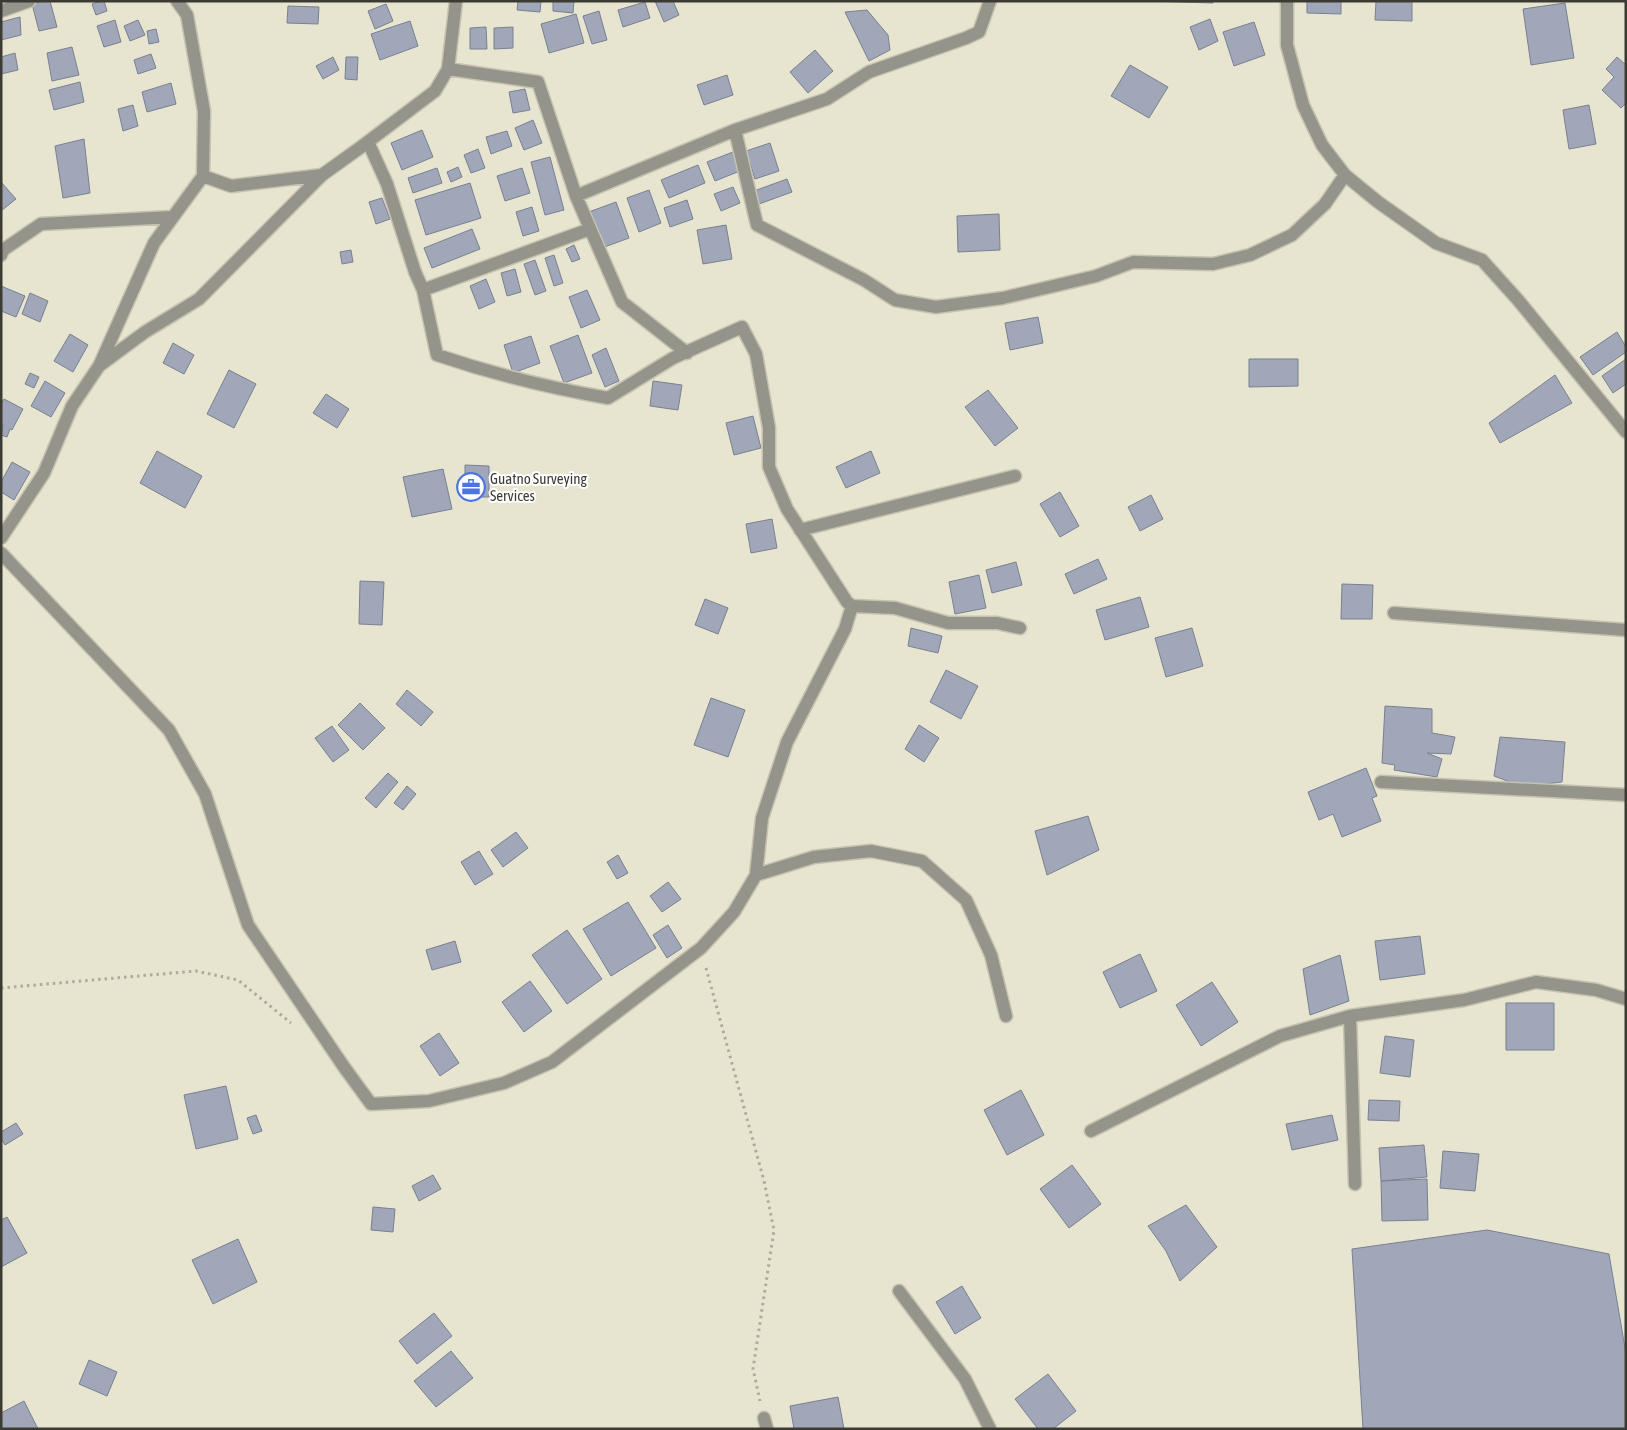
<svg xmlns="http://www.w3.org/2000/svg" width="1627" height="1430" font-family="'Asap Condensed',sans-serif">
<rect width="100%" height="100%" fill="#e7e4cf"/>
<path fill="#9fa7b9" stroke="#798091" d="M 42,1 L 50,1 L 57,27 L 39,31 L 32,4 Z
M 101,1 L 104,1 L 107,11 L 96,15 L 92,4 Z
M 518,1 L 541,1 L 540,12 L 517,10 Z
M 553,1 L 574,1 L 573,13 L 553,11 Z
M 655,1 L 673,1 L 679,15 L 664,22 Z
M 1213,1 L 1213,3 L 1149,1 Z
M 1307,1 L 1341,1 L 1341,14 L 1307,13 Z
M 1376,1 L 1412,1 L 1412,21 L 1375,20 Z
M 645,2 L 650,18 L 623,27 L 618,10 Z
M 1565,3 L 1574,58 L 1531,65 L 1523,9 Z
M 386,4 L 393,21 L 375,29 L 368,11 Z
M 288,6 L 319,7 L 318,24 L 287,23 Z
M 867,10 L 888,35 L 890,50 L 869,61 L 845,12 Z
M 599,11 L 607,40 L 592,44 L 583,16 Z
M 576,14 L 584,43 L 549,53 L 541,24 Z
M 20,17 L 21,35 L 1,40 L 1,22 Z
M 1210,19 L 1218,41 L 1199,50 L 1190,27 Z
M 115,20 L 121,42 L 104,47 L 97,26 Z
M 138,20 L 145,35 L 130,41 L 124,26 Z
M 410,21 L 418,46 L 380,60 L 371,34 Z
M 1254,22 L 1265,55 L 1234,66 L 1223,32 Z
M 486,27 L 487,49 L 470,49 L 470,28 Z
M 513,27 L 513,48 L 494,49 L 494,28 Z
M 156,29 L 159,42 L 149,44 L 147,31 Z
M 72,47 L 79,75 L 52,81 L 47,53 Z
M 815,50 L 833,71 L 808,93 L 790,72 Z
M 15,53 L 18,70 L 1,74 L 1,57 Z
M 151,54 L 156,68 L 138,74 L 134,60 Z
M 333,57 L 339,70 L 323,79 L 316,66 Z
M 346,57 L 358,57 L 357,80 L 345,79 Z
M 1617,57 L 1626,65 L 1626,103 L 1621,108 L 1602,90 L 1614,77 L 1606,69 Z
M 1130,65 L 1168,87 L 1149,118 L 1111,96 Z
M 727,75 L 733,95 L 704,105 L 697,85 Z
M 80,82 L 84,102 L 54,110 L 49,90 Z
M 171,83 L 176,104 L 147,112 L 142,92 Z
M 525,89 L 530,110 L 513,113 L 509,92 Z
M 133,105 L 138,126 L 123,131 L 118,109 Z
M 1589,105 L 1596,144 L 1569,149 L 1563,110 Z
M 533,120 L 542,143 L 524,150 L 515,128 Z
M 422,130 L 433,157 L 402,170 L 391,143 Z
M 507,131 L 512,146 L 491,154 L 486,137 Z
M 84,139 L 90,193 L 63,198 L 55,146 Z
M 770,143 L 779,171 L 755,179 L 746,151 Z
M 478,149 L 485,168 L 471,173 L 464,155 Z
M 733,152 L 740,171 L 715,181 L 707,162 Z
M 550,157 L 564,210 L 545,215 L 531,162 Z
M 698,165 L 705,183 L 669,198 L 661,180 Z
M 458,167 L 462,177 L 451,182 L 447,172 Z
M 437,168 L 442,183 L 413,193 L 408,178 Z
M 522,168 L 530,193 L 505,201 L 497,176 Z
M 787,179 L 792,192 L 759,204 L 754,191 Z
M 1,182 L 16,199 L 1,211 Z
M 470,183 L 481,218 L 426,235 L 415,200 Z
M 733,187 L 740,203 L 721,211 L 714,194 Z
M 649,190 L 661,223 L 639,232 L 627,198 Z
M 382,198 L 390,219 L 376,224 L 369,202 Z
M 687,200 L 693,219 L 670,227 L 664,208 Z
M 616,202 L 629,238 L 599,249 L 586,213 Z
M 532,207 L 539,231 L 523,236 L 516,212 Z
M 999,214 L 1000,250 L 958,252 L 957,216 Z
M 726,225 L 732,259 L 703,264 L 697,230 Z
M 472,229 L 480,249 L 432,268 L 424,248 Z
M 574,245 L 580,259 L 572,262 L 566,249 Z
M 351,250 L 353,262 L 342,264 L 340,252 Z
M 554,255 L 563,283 L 554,286 L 545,258 Z
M 535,260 L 546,291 L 535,295 L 524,264 Z
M 515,269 L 521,292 L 507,296 L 501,273 Z
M 486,279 L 495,302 L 479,309 L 470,286 Z
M 1,286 L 25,296 L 16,317 L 1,311 Z
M 587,290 L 600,320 L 581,328 L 569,297 Z
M 30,293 L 48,301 L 40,322 L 22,314 Z
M 1038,317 L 1043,343 L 1010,350 L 1005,323 Z
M 1617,332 L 1626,347 L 1626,352 L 1593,375 L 1580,357 Z
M 70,334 L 88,345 L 73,372 L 54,361 Z
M 578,335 L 592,373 L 564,383 L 550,346 Z
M 531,336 L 540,363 L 513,373 L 504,345 Z
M 173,343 L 194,355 L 184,374 L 163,363 Z
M 606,348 L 619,381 L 605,387 L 592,355 Z
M 1249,359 L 1298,359 L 1298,386 L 1249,387 Z
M 1626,359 L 1626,384 L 1613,393 L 1602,376 Z
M 229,370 L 256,384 L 234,428 L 207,414 Z
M 30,373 L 39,377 L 34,388 L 25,384 Z
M 1555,375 L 1572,403 L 1500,443 L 1489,423 Z
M 45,381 L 65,393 L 51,417 L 31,406 Z
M 653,381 L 682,385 L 678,410 L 650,406 Z
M 988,390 L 1018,428 L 995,446 L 965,407 Z
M 326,394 L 349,409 L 337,428 L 313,413 Z
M 4,399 L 23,409 L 12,430 L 10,429 L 7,437 L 1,435 L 3,425 L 1,425 L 1,404 Z
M 753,416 L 761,448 L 734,455 L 726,423 Z
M 157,451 L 202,476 L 185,508 L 140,483 Z
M 871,451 L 880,473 L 846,488 L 836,467 Z
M 12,462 L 30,472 L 14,500 L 1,492 L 1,482 Z
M 465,465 L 489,466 L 489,497 L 465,497 Z
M 443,469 L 452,509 L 412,517 L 403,477 Z
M 1060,492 L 1079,526 L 1060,537 L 1040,504 Z
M 1151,495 L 1163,519 L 1140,531 L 1128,507 Z
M 772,519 L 777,548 L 751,553 L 746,524 Z
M 1098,559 L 1107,579 L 1074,594 L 1065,574 Z
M 1016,562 L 1022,585 L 992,593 L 986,570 Z
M 979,575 L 986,608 L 955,614 L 949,582 Z
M 360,581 L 384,582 L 382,625 L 359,624 Z
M 1342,584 L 1373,585 L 1372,619 L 1341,619 Z
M 1140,597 L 1149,627 L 1105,640 L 1096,610 Z
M 705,599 L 728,608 L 718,634 L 695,625 Z
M 911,628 L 942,636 L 938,653 L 908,646 Z
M 1192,628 L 1203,666 L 1166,677 L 1155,638 Z
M 946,670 L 978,686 L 961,719 L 930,702 Z
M 407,690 L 433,712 L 421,726 L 396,704 Z
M 711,698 L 745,710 L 728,757 L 694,745 Z
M 360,703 L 385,728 L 363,750 L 338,725 Z
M 1385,706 L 1432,709 L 1432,733 L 1455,737 L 1451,754 L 1427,753 L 1442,759 L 1437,777 L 1394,770 L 1395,765 L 1382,763 Z
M 919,725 L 939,738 L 924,762 L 905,749 Z
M 332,726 L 349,750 L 333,762 L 315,738 Z
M 1500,737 L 1565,742 L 1562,782 L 1536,785 L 1510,782 L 1494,776 Z
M 1366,768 L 1377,796 L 1372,798 L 1381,821 L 1342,837 L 1333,814 L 1319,820 L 1308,792 Z
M 388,773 L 398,782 L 376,808 L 365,798 Z
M 407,786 L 416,794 L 403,810 L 394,803 Z
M 1088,816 L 1099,850 L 1047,875 L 1035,831 Z
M 516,832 L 528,848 L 503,867 L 491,850 Z
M 479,851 L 493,874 L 475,885 L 461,862 Z
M 618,855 L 628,873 L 617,879 L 607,862 Z
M 668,882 L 681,899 L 662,912 L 650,896 Z
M 628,902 L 656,948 L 611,976 L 583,929 Z
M 668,925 L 682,948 L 667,958 L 653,935 Z
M 567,930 L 602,979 L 567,1004 L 532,955 Z
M 1420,936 L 1425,974 L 1380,980 L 1375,941 Z
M 455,941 L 461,962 L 432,970 L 426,950 Z
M 1140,954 L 1157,991 L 1120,1008 L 1103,972 Z
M 1340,955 L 1349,1001 L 1310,1015 L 1303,969 Z
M 530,981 L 552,1011 L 524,1032 L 502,1002 Z
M 1212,982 L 1238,1022 L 1201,1046 L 1176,1005 Z
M 1506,1003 L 1554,1003 L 1554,1050 L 1506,1050 Z
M 439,1033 L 459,1063 L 440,1076 L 420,1046 Z
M 1385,1036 L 1414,1040 L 1410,1077 L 1380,1073 Z
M 226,1086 L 238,1139 L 196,1149 L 184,1095 Z
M 1021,1090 L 1044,1135 L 1007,1155 L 984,1110 Z
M 1369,1100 L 1400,1101 L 1399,1121 L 1368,1120 Z
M 256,1115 L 262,1131 L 253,1134 L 247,1118 Z
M 1332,1115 L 1338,1140 L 1292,1150 L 1286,1124 Z
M 16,1123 L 23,1134 L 5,1145 L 1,1138 L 1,1132 Z
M 1424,1145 L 1427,1177 L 1381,1181 L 1379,1148 Z
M 1443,1151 L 1479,1154 L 1475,1191 L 1440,1188 Z
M 1072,1165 L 1101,1204 L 1069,1228 L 1040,1189 Z
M 433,1175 L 441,1189 L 419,1201 L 412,1186 Z
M 1427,1179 L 1428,1220 L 1382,1221 L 1381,1181 Z
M 1186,1205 L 1217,1247 L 1180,1281 L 1166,1251 L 1148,1226 Z
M 373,1207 L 395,1209 L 393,1232 L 371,1230 Z
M 7,1217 L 27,1253 L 1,1267 L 1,1220 Z
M 1487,1230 L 1609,1254 L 1626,1354 L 1626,1429 L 1363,1429 L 1352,1249 Z
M 238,1239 L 257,1282 L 213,1304 L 192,1260 Z
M 962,1286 L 981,1318 L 955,1334 L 936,1302 Z
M 434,1313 L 452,1336 L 417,1364 L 399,1341 Z
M 451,1351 L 473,1378 L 436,1407 L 414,1381 Z
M 89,1360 L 117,1372 L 107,1396 L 79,1384 Z
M 1048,1374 L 1076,1411 L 1053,1429 L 1038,1429 L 1015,1399 Z
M 838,1397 L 844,1429 L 794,1429 L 790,1406 Z
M 24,1401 L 38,1429 L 1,1429 L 1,1413 Z"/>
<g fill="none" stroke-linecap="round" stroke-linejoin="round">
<defs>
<path id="minor" d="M 1287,1 L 1287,45 L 1303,105 L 1322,145 L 1345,175 L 1378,202 L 1436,243 L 1482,260 L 1518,300 L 1626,432
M 1,11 L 29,1
M 448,69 L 538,82 L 576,196
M 735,130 L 757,225 L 864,280 L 895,300 L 936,307 L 1003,298 L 1096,276 L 1133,262 L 1213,264 L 1250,255 L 1292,235 L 1325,204 L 1345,175
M 361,147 L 435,91 L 448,69 L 456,1
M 203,176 L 231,186 L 322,175
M 1,255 L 3,250 L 41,224 L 172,217
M 423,290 L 590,229
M 687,353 L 622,302 L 576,196 L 735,130 L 827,99 L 869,72 L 966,38 L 979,32 L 990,1
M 100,364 L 154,243 L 203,176 L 204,111 L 187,15 L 177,1
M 800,530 L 1015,476
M 1,538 L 44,473 L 72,406 L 99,366 L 145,332 L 199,299 L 322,175 L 368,142 L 387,184 L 415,272 L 423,290 L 437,355 C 493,374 550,388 608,398 L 673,358 L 742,327 L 756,354 L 769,428 L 769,467 L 787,509 L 847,602 L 852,606
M 1,553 L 169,730 L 205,794 L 248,925 L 344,1067 L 371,1104 L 429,1101 L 504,1083 L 552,1062 L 701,948 L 734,912 L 756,875 L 762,818 L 787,742 L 845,629 L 852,606 L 895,608 L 948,623 L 997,623 L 1020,628
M 1394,613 L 1626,630
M 1381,782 L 1626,795
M 756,875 L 814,857 L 871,851 L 922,861 L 966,900 L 991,955 L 1006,1016
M 1350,1016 L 1355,1184
M 1091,1131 L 1280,1036 L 1350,1016 L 1464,1000 L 1536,982 L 1596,990 L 1626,999
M 899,1291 L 965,1379 L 990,1429
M 764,1418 L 767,1429"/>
</defs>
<use href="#minor" stroke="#c5c2b0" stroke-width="15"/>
<path stroke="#adab9a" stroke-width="3" stroke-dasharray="2.5 4" stroke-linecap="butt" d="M 706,968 L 764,1181 L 774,1230 L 753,1369 L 760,1401
M 1,988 L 196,971 L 238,980 L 291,1023"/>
<use href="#minor" stroke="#95948b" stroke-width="12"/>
</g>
<defs>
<symbol id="office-ring" viewBox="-11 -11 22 22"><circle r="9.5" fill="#fff" stroke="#4d73e6" stroke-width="1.5"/><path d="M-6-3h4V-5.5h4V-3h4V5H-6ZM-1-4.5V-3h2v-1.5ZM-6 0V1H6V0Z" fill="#4d73e6"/></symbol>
</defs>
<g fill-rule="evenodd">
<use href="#office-ring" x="455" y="471" width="32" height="32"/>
</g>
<g text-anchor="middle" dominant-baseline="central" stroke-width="4" stroke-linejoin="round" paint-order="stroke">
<g font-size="15" fill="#3c3b33" stroke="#fff" text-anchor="start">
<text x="490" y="478">Guatno Surveying<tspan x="490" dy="17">Services</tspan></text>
</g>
</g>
<rect width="1627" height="1430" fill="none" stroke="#3c3b33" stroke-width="5"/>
</svg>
